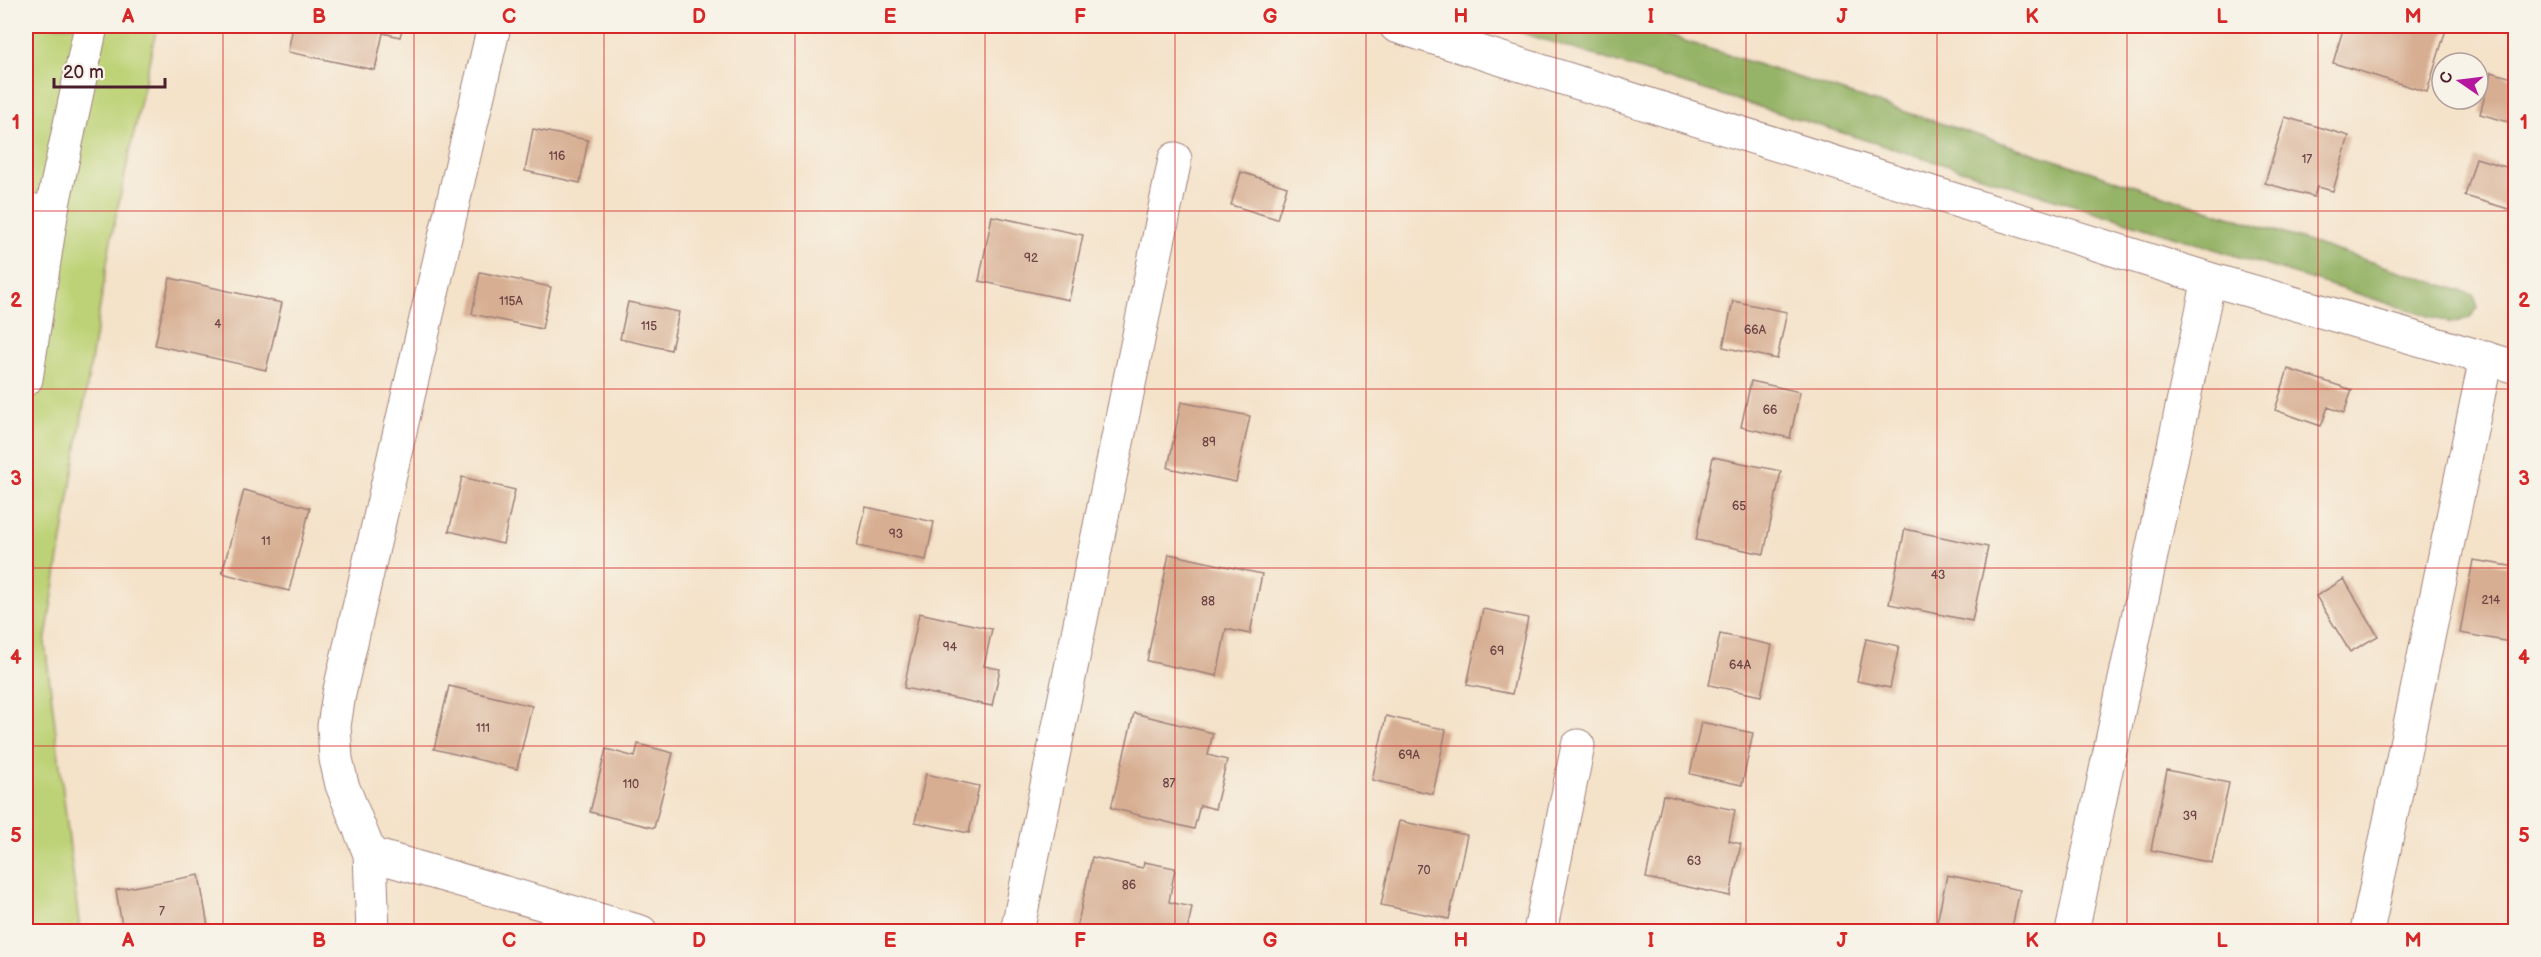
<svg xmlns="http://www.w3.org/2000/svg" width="2541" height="957" font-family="'Balsamiq Sans',sans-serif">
<rect width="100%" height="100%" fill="#f7f3e8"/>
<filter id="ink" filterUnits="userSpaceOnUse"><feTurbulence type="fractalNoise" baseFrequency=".0167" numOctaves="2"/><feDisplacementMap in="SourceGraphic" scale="12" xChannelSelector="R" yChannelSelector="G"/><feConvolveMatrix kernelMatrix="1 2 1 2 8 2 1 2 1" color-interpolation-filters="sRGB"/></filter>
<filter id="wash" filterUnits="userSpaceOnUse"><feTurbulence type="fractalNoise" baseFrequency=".008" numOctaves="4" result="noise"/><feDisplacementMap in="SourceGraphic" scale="24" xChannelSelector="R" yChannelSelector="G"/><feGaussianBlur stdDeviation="1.35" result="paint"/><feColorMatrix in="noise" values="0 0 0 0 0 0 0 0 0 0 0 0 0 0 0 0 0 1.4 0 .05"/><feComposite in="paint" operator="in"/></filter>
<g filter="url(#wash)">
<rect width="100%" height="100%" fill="#f4e2c9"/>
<path fill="#bdd276" stroke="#847850" stroke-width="1.5" d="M 26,26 L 157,26 L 111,239 L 45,643 L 80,931 L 26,931 Z"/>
<path fill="#96b467" stroke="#706a49" stroke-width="1.5" d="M 1500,26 L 1638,26 L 2474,295 L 2478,308 L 2469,318 L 2451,323 Z"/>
<g id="blocks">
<path fill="#d7ae92" d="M 293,26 L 403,26 L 400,37 L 383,33 L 375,70 L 288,52 Z
M 2344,26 L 2447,26 L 2427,92 L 2333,63 Z
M 2491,72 L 2516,79 L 2516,124 L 2480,114 Z
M 2285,117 L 2349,136 L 2333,191 L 2317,187 L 2314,197 L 2265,183 Z
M 533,129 L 588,140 L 580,183 L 525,171 Z
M 2476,158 L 2516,170 L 2516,199 L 2512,210 L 2465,196 Z
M 1241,172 L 1287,187 L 1277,219 L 1231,205 Z
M 992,216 L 1083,235 L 1069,300 L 979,281 Z
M 480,272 L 551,287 L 542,329 L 472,314 Z
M 170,278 L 282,303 L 266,370 L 155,345 Z
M 1733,301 L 1787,312 L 1777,359 L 1723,347 Z
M 628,302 L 679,312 L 671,350 L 620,339 Z
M 2288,369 L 2352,390 L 2344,413 L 2328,407 L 2321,426 L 2275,410 Z
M 1751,381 L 1800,392 L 1790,438 L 1741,427 Z
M 1181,402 L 1250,416 L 1236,482 L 1168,468 Z
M 1713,457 L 1781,471 L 1764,554 L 1696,540 Z
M 462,477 L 515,490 L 503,544 L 449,531 Z
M 244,490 L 310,508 L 289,591 L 222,573 Z
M 866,507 L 934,522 L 926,560 L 857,546 Z
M 1905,529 L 1988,547 L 1972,621 L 1889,604 Z
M 1169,554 L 1262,574 L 1250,634 L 1226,629 L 1217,676 L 1147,661 Z
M 2473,560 L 2516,567 L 2516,643 L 2460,633 Z
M 2344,579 L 2378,636 L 2350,652 L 2316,596 Z
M 1483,609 L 1528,618 L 1512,694 L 1467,685 Z
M 919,613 L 992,629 L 984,666 L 1000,669 L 992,706 L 904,688 Z
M 1720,634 L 1772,645 L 1761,696 L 1709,685 Z
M 1866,639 L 1899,646 L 1890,688 L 1857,681 Z
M 449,686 L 532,706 L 517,769 L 434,749 Z
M 1134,713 L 1213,733 L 1208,755 L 1227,760 L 1215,809 L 1200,805 L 1194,829 L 1111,808 Z
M 1386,716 L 1446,730 L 1433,794 L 1372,780 Z
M 1701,722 L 1753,733 L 1742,785 L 1690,774 Z
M 638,744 L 673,753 L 654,828 L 590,812 L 606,749 L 635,757 Z
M 2167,770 L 2229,783 L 2212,863 L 2151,850 Z
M 926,774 L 979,786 L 969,833 L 915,822 Z
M 1663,795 L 1735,810 L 1729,841 L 1741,844 L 1730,896 L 1646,878 Z
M 1399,821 L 1467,835 L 1449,919 L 1381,905 Z
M 1092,857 L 1143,868 L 1144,862 L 1175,868 L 1169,902 L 1192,907 L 1187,932 L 1076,932 Z
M 199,875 L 209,932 L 123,932 L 116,890 Z
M 1947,875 L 2020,890 L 2011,932 L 1935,932 Z"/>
</g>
</g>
<g filter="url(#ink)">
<use href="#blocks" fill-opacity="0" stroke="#9f807a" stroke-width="1.5"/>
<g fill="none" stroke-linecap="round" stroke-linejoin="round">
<defs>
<path id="service" d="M 26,202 L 52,209"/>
<path id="minor" d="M 1396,26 L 2209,279 L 2516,367
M 26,379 L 52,209 L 91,26
M 370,854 L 641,932
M 373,932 L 370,854 L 342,785 L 336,759 L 334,726 L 339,694 L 494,26
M 1017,932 L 1175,159
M 1540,932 L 1578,746
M 2072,932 L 2209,279
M 2367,932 L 2486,358"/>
</defs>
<use href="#service" stroke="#9f807a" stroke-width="22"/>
<use href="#minor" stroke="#9f807a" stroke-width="35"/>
<use href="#service" stroke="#fff" stroke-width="20"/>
<use href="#minor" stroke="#fff" stroke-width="33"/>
</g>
</g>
<path fill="none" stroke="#d62828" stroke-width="1.5" stroke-opacity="0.55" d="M 223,26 L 223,932M 414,26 L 414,932M 604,26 L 604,932M 795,26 L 795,932M 985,26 L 985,932M 1175,26 L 1175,932M 1366,26 L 1366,932M 1556,26 L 1556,932M 1746,26 L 1746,932M 1937,26 L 1937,932M 2127,26 L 2127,932M 2318,26 L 2318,932M 26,211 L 2516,211M 26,389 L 2516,389M 26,568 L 2516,568M 26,746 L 2516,746"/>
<g text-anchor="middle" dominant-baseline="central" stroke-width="4.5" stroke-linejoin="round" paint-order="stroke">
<g font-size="12" fill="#6d4345">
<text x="557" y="156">116</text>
<text x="2307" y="159">17</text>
<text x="1031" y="258">92</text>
<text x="511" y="301">115А</text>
<text x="218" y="324">4</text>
<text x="649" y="326">115</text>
<text x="1755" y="330">66А</text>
<text x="1770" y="410">66</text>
<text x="1209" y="442">89</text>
<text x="1739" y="506">65</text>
<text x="896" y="534">93</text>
<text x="266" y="541">11</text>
<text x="1938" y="575">43</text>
<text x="2491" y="600">214</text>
<text x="1208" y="601">88</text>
<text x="950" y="647">94</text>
<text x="1497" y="651">69</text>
<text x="1740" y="665">64А</text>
<text x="483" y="728">111</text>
<text x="1409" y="755">69А</text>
<text x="1169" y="783">87</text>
<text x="631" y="784">110</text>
<text x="2190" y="816">39</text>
<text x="1694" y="861">63</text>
<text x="1424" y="870">70</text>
<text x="1129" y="885">86</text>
<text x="162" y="911">7</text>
</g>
</g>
<rect width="2541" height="957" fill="none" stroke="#f7f3e8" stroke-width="66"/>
<g transform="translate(2460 81) rotate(284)"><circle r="28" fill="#f7f3e8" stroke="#b29e9c" stroke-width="1.5"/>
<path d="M0-4.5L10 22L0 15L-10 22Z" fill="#b5179e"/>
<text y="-9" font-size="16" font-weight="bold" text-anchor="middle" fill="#4a1f2b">С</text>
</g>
<path d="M54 78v9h111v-9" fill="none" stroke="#4a1f2b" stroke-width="3"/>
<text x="63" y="78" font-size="18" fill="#4a1f2b" stroke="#f7f3e8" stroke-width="4.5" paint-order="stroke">20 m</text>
<rect x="33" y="33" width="2475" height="891" fill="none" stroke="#d62828" stroke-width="2"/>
<g font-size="20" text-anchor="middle" font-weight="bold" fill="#d62828">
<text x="128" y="23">A</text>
<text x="319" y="23">B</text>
<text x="509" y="23">C</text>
<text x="699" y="23">D</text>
<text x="890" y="23">E</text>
<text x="1080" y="23">F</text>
<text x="1270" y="23">G</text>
<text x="1461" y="23">H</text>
<text x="1651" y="23">I</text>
<text x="1842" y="23">J</text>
<text x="2032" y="23">K</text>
<text x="2222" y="23">L</text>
<text x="2413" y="23">M</text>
<text x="16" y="129">1</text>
<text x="2524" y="129">1</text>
<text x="16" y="307">2</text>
<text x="2524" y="307">2</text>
<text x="16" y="485">3</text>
<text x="2524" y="485">3</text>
<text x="16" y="664">4</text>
<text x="2524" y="664">4</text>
<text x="16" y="842">5</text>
<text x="2524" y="842">5</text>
<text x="128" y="947">A</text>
<text x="319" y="947">B</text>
<text x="509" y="947">C</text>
<text x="699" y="947">D</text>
<text x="890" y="947">E</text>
<text x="1080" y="947">F</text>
<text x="1270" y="947">G</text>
<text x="1461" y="947">H</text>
<text x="1651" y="947">I</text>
<text x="1842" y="947">J</text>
<text x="2032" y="947">K</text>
<text x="2222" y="947">L</text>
<text x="2413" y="947">M</text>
</g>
</svg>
